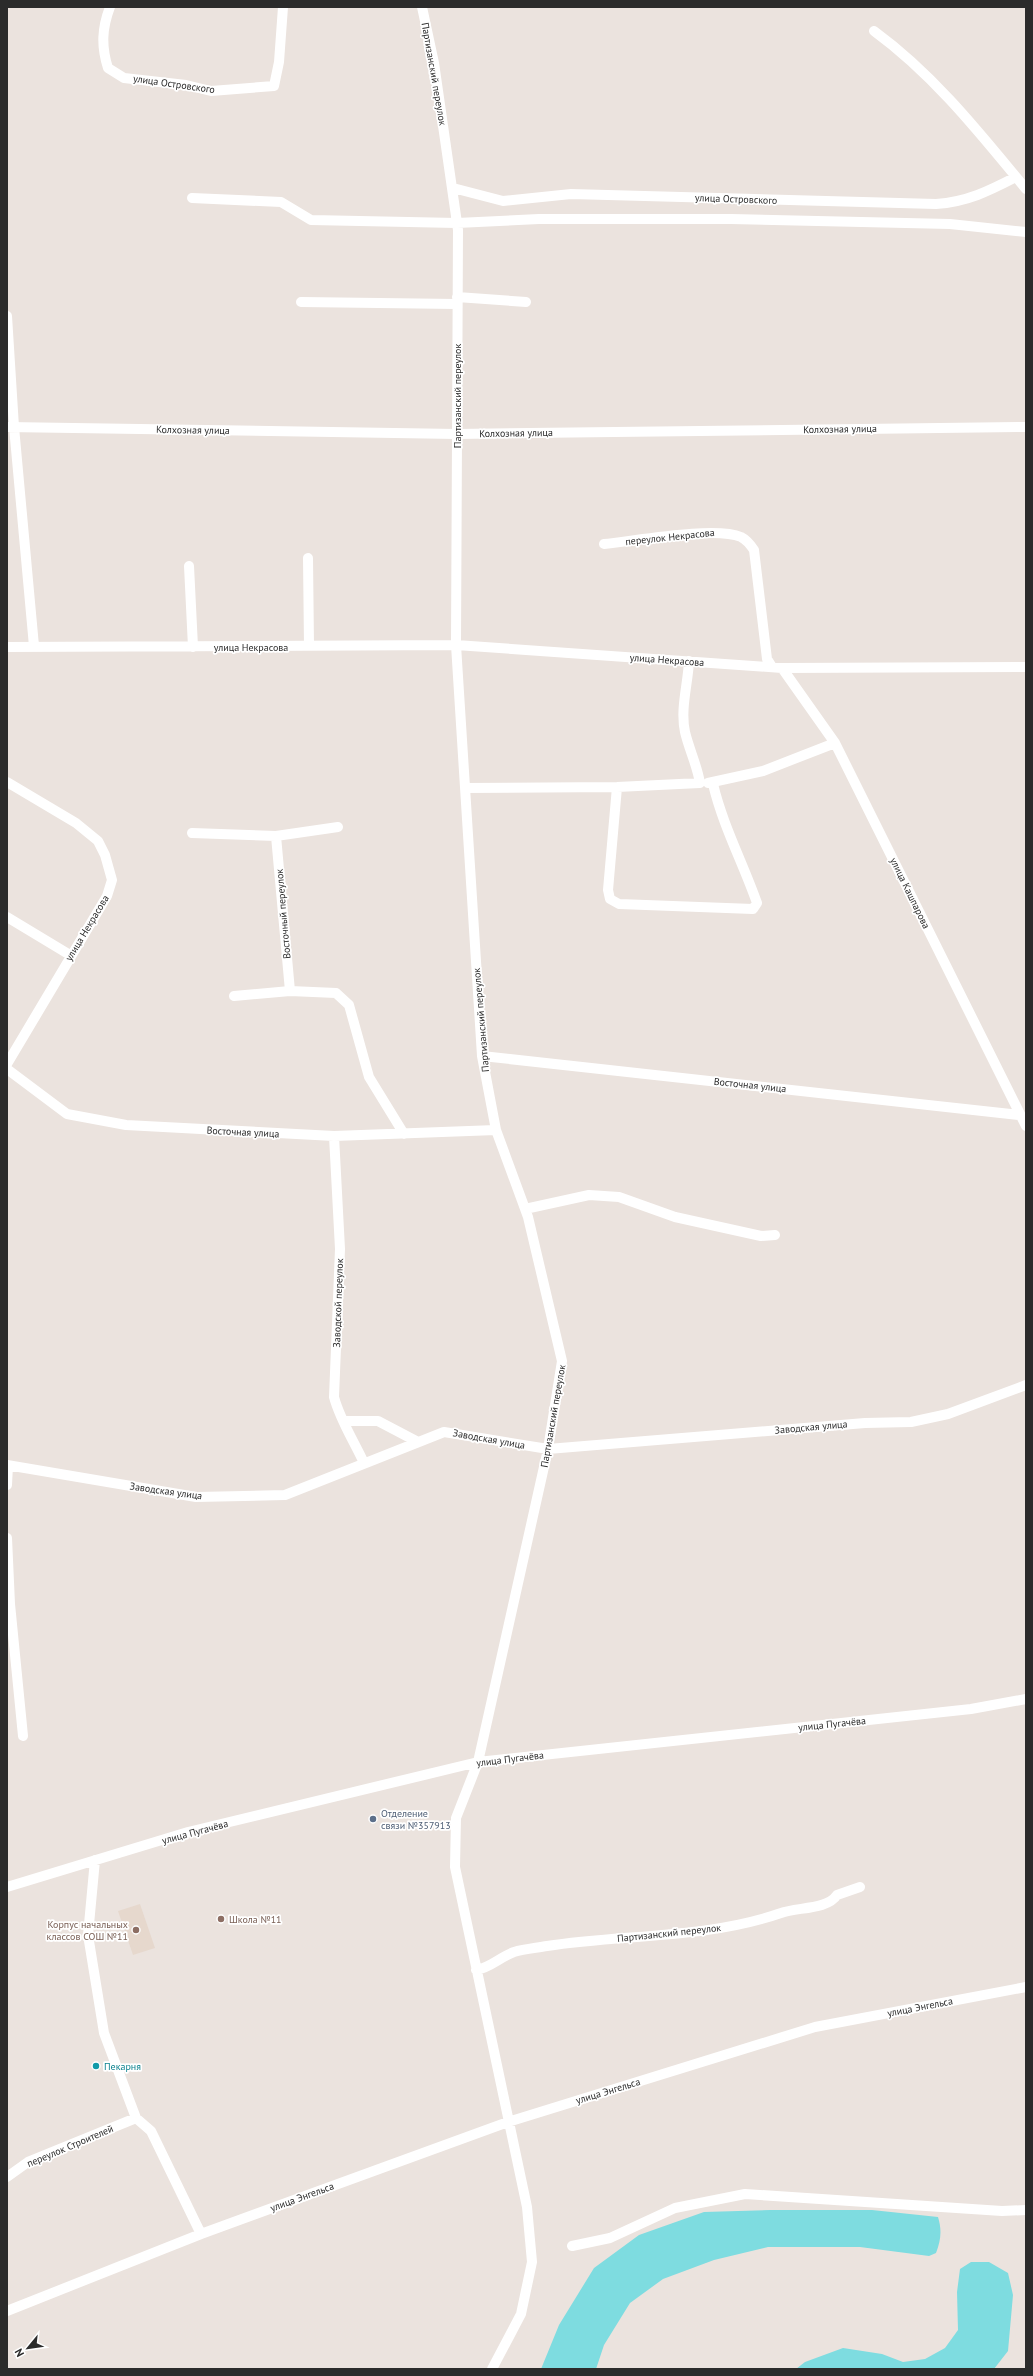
<svg xmlns="http://www.w3.org/2000/svg" width="1033" height="2376" font-family="'PT Sans',sans-serif">
<rect width="100%" height="100%" fill="#ebe3de"/>
<path fill="#e6d8cd" d="M 140,1904 L 155,1948 L 133,1955 L 118,1911 Z"/>
<path fill="#7edce0" d="M 770,2210 L 872,2210 L 938,2217 C 942,2230 941,2240 936,2253 L 929,2256 L 860,2247 L 768,2247 L 714,2260 L 663,2279 L 630,2303 L 604,2345 L 596,2369 L 541,2369 L 559,2325 L 594,2268 L 639,2235 L 704,2212 Z
M 971,2262 L 989,2262 L 1008,2273 L 1013,2295 L 1008,2351 L 994,2369 L 796,2369 L 805,2362 L 843,2348 L 882,2354 L 903,2362 L 925,2359 L 945,2348 L 958,2330 L 957,2292 L 960,2269 Z"/>
<g fill="none" stroke-linecap="round" stroke-linejoin="round">
<path stroke="#fff" stroke-width="10" d="M 110,7 C 102,28 101,46 108,68 L 124,78 L 186,85 L 211,91 L 274,86 L 279,62 L 283,7
M 422,7 L 434,63 L 458,230 L 456,645 L 482,1056 L 496,1130 L 528,1217 L 562,1361 L 548,1449 L 478,1762 L 456,1818 L 455,1867 L 527,2207 L 532,2262 L 521,2314 L 492,2369
M 874,31 C 934,75 979,132 1026,189
M 453,188 L 503,201 L 571,194 L 936,204 C 967,202 989,191 1016,177
M 192,198 L 281,202 L 311,220 L 457,223 L 539,219 L 731,219 L 950,224 L 1026,232
M 457,297 L 526,302
M 301,302 L 457,304
M 7,316 L 14,427 L 34,646
M 7,427 L 457,434 L 1026,427
M 604,544 C 635,541 715,526 741,537 C 747,540 750,544 754,550 L 767,659 L 772,667
M 308,558 L 309,646
M 189,566 L 193,647
M 7,647 L 456,645 L 782,668 L 1026,667
M 782,668 L 835,743 L 1026,1126
M 7,782 L 76,823 L 98,841 L 105,855 L 112,880 L 107,896 L 7,1064
M 708,783 L 763,771 L 835,743
M 617,787 L 608,890 L 610,899 L 619,904 L 753,909 L 757,903 C 743,863 723,826 713,784
M 465,788 L 617,787 L 700,783 C 697,765 689,749 685,732 C 680,709 688,684 689,661
M 192,833 L 276,836 L 338,827
M 276,836 L 290,991 L 336,993 L 349,1005 L 369,1077 L 404,1134
M 7,917 L 70,955
M 234,996 L 290,991
M 482,1056 L 1019,1115
M 7,1069 L 67,1114 L 126,1125 L 334,1136 L 496,1130
M 334,1136 L 340,1249 L 334,1397 C 340,1420 354,1441 364,1463
M 525,1209 L 589,1195 L 619,1197 L 675,1217 L 761,1236 L 775,1235
M 344,1421 L 378,1421 L 418,1442
M 7,1465 L 196,1497 L 285,1495 L 444,1432 L 548,1449 L 865,1423 L 911,1422 L 948,1414 L 1026,1385
M 7,1485 L 8,1465
M 7,1538 L 10,1604 L 23,1736
M 95,1860 L 88,1935 L 104,2033 L 136,2118 L 151,2131 L 201,2234
M 7,1887 L 188,1832 L 478,1762 L 971,1709 L 1026,1699
M 476,1970 C 490,1968 500,1957 514,1952 C 524,1949 536,1948 547,1946 C 625,1934 706,1939 781,1913 C 797,1907 827,1910 837,1895 L 860,1887
M 7,2177 L 28,2162 L 136,2118
M 572,2246 L 610,2238 L 675,2208 L 745,2194 L 1002,2211 L 1026,2210
M 7,2311 L 201,2234 L 508,2122 L 815,2027 L 1026,1987"/>
</g>
<circle fill="#5c6f8a" stroke="#fff" stroke-width="1.5" cx="373" cy="1819" r="4"/>
<g fill="#8d6e63" stroke="#fff" stroke-width="1.5">
<circle cx="221" cy="1919" r="4"/>
<circle cx="136" cy="1930" r="4"/>
</g>
<circle fill="#0f9aa8" stroke="#fff" stroke-width="1.5" cx="96" cy="2066" r="4"/>
<g text-anchor="middle" dominant-baseline="central" stroke-width="3.5" stroke-linejoin="round" paint-order="stroke">
<g font-size="10" fill="#2b2b2b" stroke="#fff">
<text transform="translate(434 74) rotate(80)">Партизанский переулок</text>
<text transform="translate(174 84) rotate(8)">улица Островского</text>
<text transform="translate(736 199) rotate(2)">улица Островского</text>
<text transform="translate(457 396) rotate(-90)">Партизанский переулок</text>
<text transform="translate(840 429) rotate(-1)">Колхозная улица</text>
<text transform="translate(193 430) rotate(1)">Колхозная улица</text>
<text transform="translate(516 433) rotate(-1)">Колхозная улица</text>
<text transform="translate(670 537) rotate(-6)">переулок Некрасова</text>
<text x="251" y="647">улица Некрасова</text>
<text transform="translate(667 660) rotate(4)">улица Некрасова</text>
<text transform="translate(910 893) rotate(64)">улица Кашпарова</text>
<text transform="translate(283 914) rotate(-95)">Восточный переулок</text>
<text transform="translate(87 928) rotate(-59)">улица Некрасова</text>
<text transform="translate(481 1020) rotate(-95)">Партизанский переулок</text>
<text transform="translate(750 1085) rotate(6)">Восточная улица</text>
<text transform="translate(243 1132) rotate(3)">Восточная улица</text>
<text transform="translate(338 1303) rotate(-88)">Заводской переулок</text>
<text transform="translate(553 1416) rotate(-80)">Партизанский переулок</text>
<text transform="translate(811 1427) rotate(-5)">Заводская улица</text>
<text transform="translate(489 1439) rotate(10)">Заводская улица</text>
<text transform="translate(166 1491) rotate(8)">Заводская улица</text>
<text transform="translate(832 1724) rotate(-6)">улица Пугачёва</text>
<text transform="translate(510 1759) rotate(-7)">улица Пугачёва</text>
<text transform="translate(195 1832) rotate(-15)">улица Пугачёва</text>
<text transform="translate(669 1933) rotate(-6)">Партизанский переулок</text>
<text transform="translate(920 2007) rotate(-11)">улица Энгельса</text>
<text transform="translate(608 2091) rotate(-17)">улица Энгельса</text>
<text transform="translate(70 2146) rotate(-23)">переулок Строителей</text>
<text transform="translate(302 2197) rotate(-20)">улица Энгельса</text>
</g>
<g font-size="10" fill="#4e5e75" stroke="#fff" text-anchor="start">
<text x="381" y="1813">Отделение<tspan x="381" dy="12">связи №357913</tspan></text>
</g>
<g font-size="10" fill="#785e54" stroke="#fff" text-anchor="start">
<text x="229" y="1919">Школа №11</text>
<text x="128" y="1924" text-anchor="end">Корпус начальных<tspan x="128" dy="12">классов СОШ №11</tspan></text>
</g>
<g font-size="10" fill="#0d838f" stroke="#fff" text-anchor="start">
<text x="104" y="2066">Пекарня</text>
</g>
</g>
<rect width="1033" height="2376" fill="none" stroke="#2b2b2b" stroke-width="16"/>
<g transform="translate(28 2348) rotate(241)" stroke="#ffffff" stroke-width="3" paint-order="stroke">
<path d="M0-3L7 15L0 10L-7 15Z" fill="#2b2b2b"/>
<text y="-6" font-size="11" font-weight="bold" text-anchor="middle" fill="#2b2b2b">N</text>
</g>
</svg>
